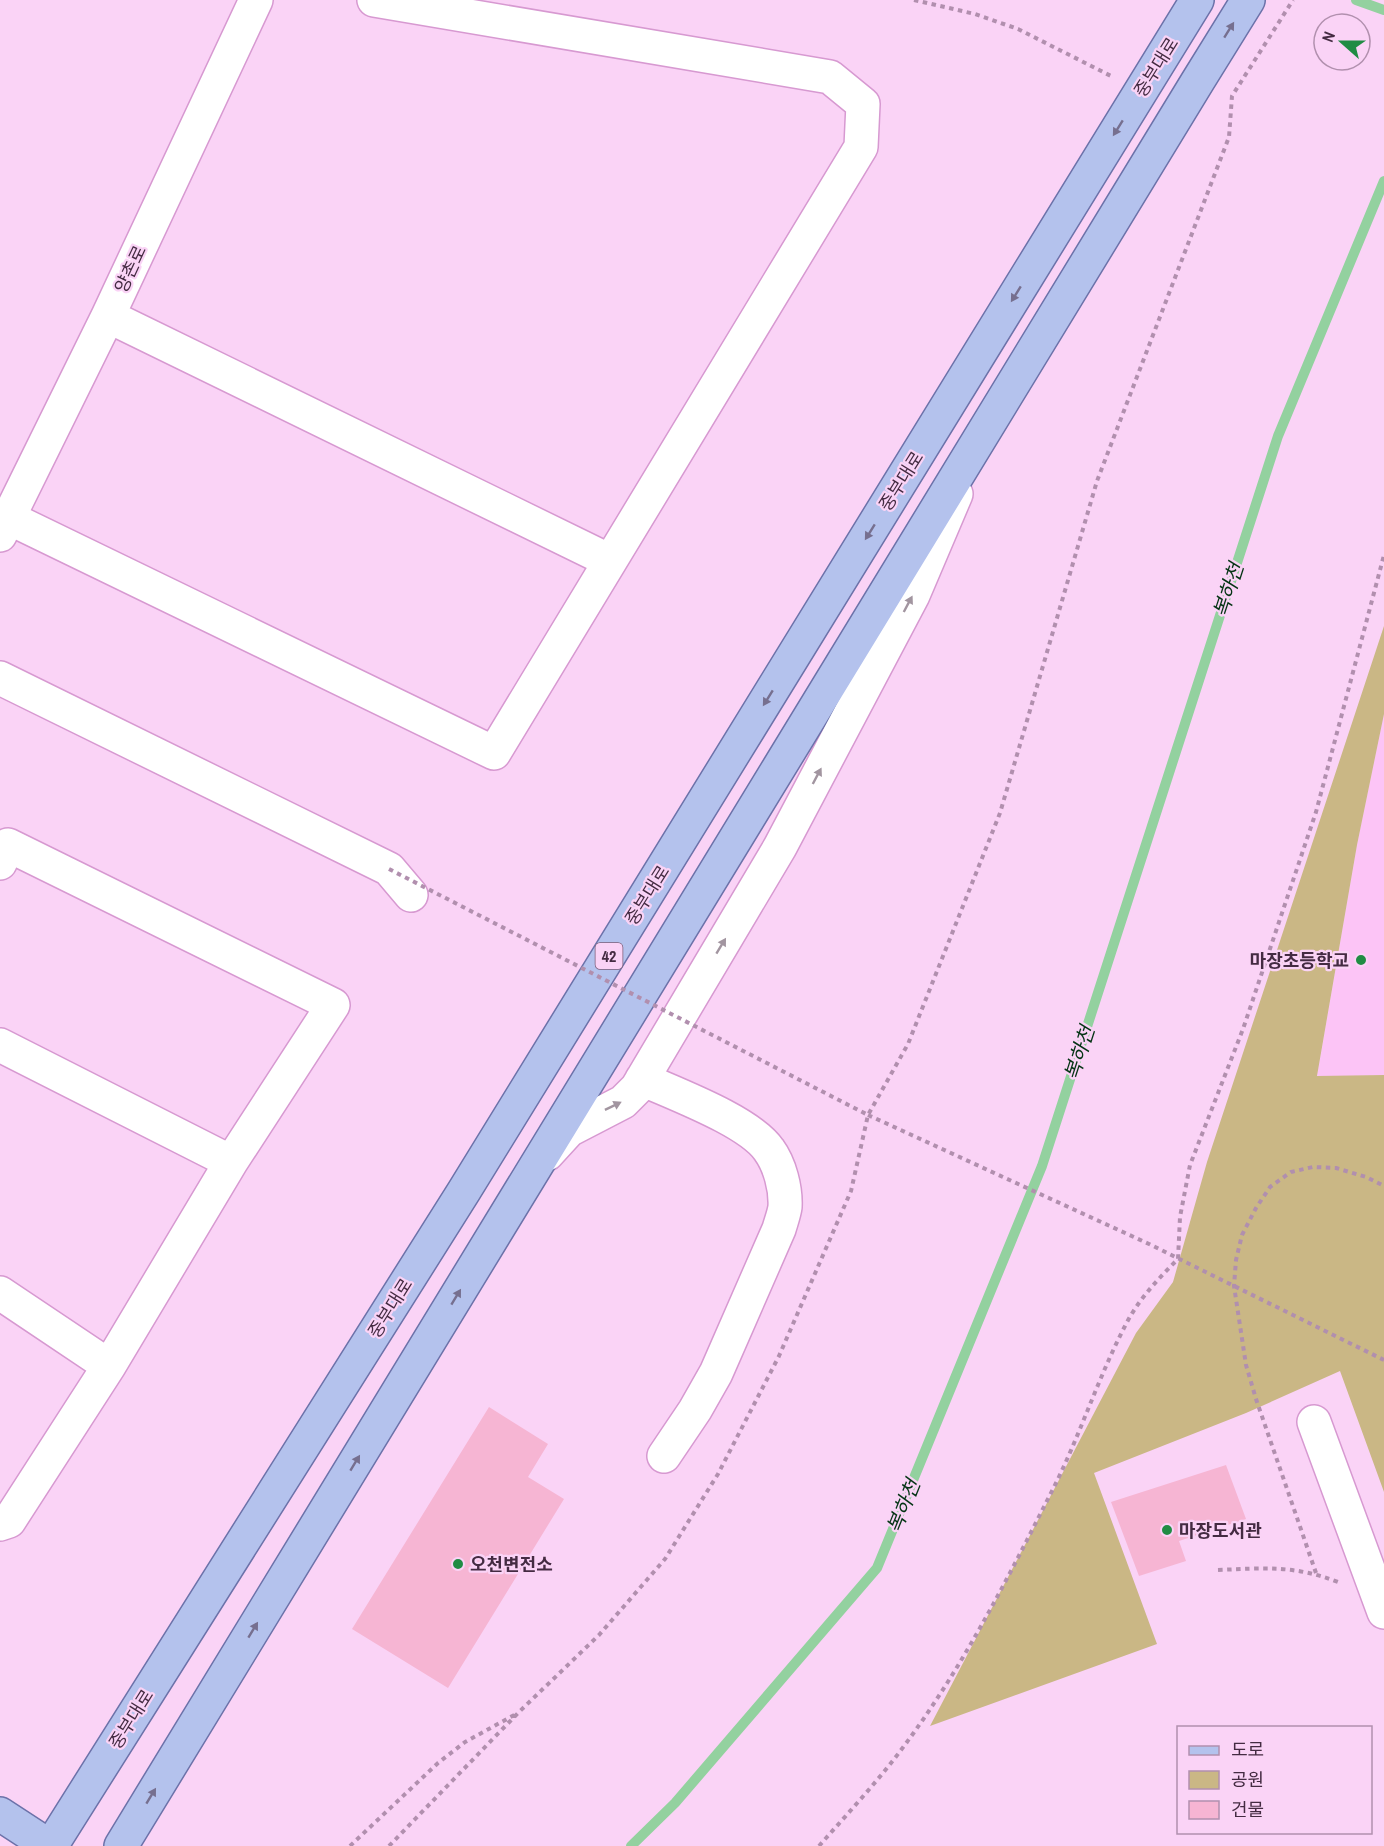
<svg xmlns="http://www.w3.org/2000/svg" width="1384" height="1846" font-family="'Archivo Narrow','Noto Sans KR',sans-serif">
<rect width="100%" height="100%" fill="#fad3f6"/>
<path fill="#fcc4f6" d="M 1384,714 L 1384,1075 L 1317,1077 L 1357,845 Z"/>
<path fill="#cab785" d="M 1384,626 L 1384,714 L 1357,845 L 1317,1076 L 1384,1075 L 1384,1492 L 1340,1371 L 1246,1413 L 1094,1473 L 1157,1644 L 930,1726 L 1136,1333 L 1173,1282 L 1207,1162 Z"/>
<g fill="none" stroke-linecap="round" stroke-linejoin="round">
<path stroke="#93d19f" stroke-width="10" d="M 1356,0 L 1384,10
M 631,1846 L 675,1803 L 877,1568 L 1042,1166 L 1278,436 L 1384,181"/>
</g>
<path fill="#f6b5d3" d="M 489,1407 L 548,1444 L 528,1477 L 564,1499 L 448,1688 L 352,1629 Z
M 1226,1465 L 1246,1519 L 1179,1541 L 1186,1561 L 1139,1576 L 1111,1502 Z"/>
<g fill="none" stroke-linecap="round" stroke-linejoin="round">
<defs>
<path id="minor" d="M 108,316 L 610,561
M 9,518 L 494,753 L 861,147 L 863,104 L 830,77 L 374,0
M 0,535 L 108,316 L 256,0
M 0,678 L 389,869 L 411,895
M 0,863 L 8,845 L 333,1005 L 231,1162 L 109,1366 L 9,1521 L 0,1524
M 0,1045 L 231,1162
M 642,1079 C 675,1094 749,1121 769,1150 C 780,1165 786,1189 785,1207 C 784,1214 781,1222 779,1229 L 716,1373 L 695,1410 L 664,1456
M 547,1154 L 569,1130 L 623,1102 L 637,1088 L 780,847 L 913,595 L 956,494
M 0,1293 L 109,1366
M 1314,1422 L 1384,1612"/>
<path id="major" d="M 0,1814 L 49,1846
M 51,1846 L 464,1191 L 1197,0
M 121,1846 C 496,1231 868,613 1248,0"/>
</defs>
<use href="#minor" stroke="#d799d1" stroke-width="36"/>
<use href="#major" stroke="#6c72a9" stroke-width="36"/>
<path stroke="#b18fae" stroke-width="4" stroke-dasharray="4.5 4.5" stroke-linecap="butt" d="M 914,0 L 975,14 L 1018,29 L 1111,76
M 868,1115 L 1149,1244 L 1384,1360
M 1218,1570 C 1264,1568 1294,1565 1338,1582
M 1316,1573 L 1256,1399 L 1246,1365 L 1234,1286 L 1236,1260 L 1242,1235 L 1256,1208 L 1270,1187 L 1291,1172 L 1313,1167 L 1336,1168 L 1366,1177 L 1384,1186
M 350,1846 L 438,1763 L 465,1742 L 516,1714
M 389,1846 L 519,1712 L 599,1635 L 665,1559 L 718,1474 L 779,1356 L 851,1191 L 868,1115 L 908,1044 L 1000,813 L 1097,481 L 1229,137 L 1232,96 L 1293,0
M 819,1846 C 849,1812 880,1779 907,1742 C 966,1662 1011,1572 1056,1483 C 1081,1432 1099,1376 1125,1326 C 1138,1300 1158,1279 1178,1259 L 1180,1217 L 1190,1165 L 1243,1029 L 1316,812 L 1384,555"/>
<use href="#minor" stroke="#fff" stroke-width="33"/>
<use href="#major" stroke="#b4c2ed" stroke-width="33"/>
<path stroke="#b18fae" stroke-width="4" stroke-dasharray="4.5 4.5" stroke-linecap="butt" d="M 389,869 L 868,1115"/>
</g>
<defs><path id="oneway-solid" d="M-6-.8H1V-3.2L6.5 0L1 3.2V.8H-6Z" transform="scale(1.5)"/></defs>
<g fill="#766f8f">
<use href="#oneway-solid" transform="translate(1229 30) rotate(-58)"/>
<use href="#oneway-solid" transform="translate(1118 128) rotate(122)"/>
<use href="#oneway-solid" transform="translate(1016 294) rotate(122)"/>
<use href="#oneway-solid" transform="translate(870 532) rotate(122)"/>
<use href="#oneway-solid" transform="translate(768 698) rotate(122)"/>
<use href="#oneway-solid" transform="translate(456 1297) rotate(-59)"/>
<use href="#oneway-solid" transform="translate(355 1463) rotate(-59)"/>
<use href="#oneway-solid" transform="translate(253 1630) rotate(-59)"/>
<use href="#oneway-solid" transform="translate(151 1796) rotate(-59)"/>
</g>
<g fill="#a295a0">
<use href="#oneway-solid" transform="translate(908 604) rotate(-62)"/>
<use href="#oneway-solid" transform="translate(817 776) rotate(-62)"/>
<use href="#oneway-solid" transform="translate(721 946) rotate(-59)"/>
<use href="#oneway-solid" transform="translate(613 1106) rotate(-26)"/>
</g>
<g fill="#208c44" stroke="#fad3f6" stroke-width="2">
<circle cx="1361" cy="960" r="6"/>
<circle cx="1167" cy="1530" r="6"/>
<circle cx="458" cy="1564" r="6"/>
</g>
<g text-anchor="middle" dominant-baseline="central" stroke-width="4.5" stroke-linejoin="round" paint-order="stroke">
<rect fill="#fad3f6" stroke="#7b5d78" stroke-width="1.5" x="595.5" y="943" width="27" height="26" rx="4.5"/>
<g font-size="16" font-weight="bold" fill="#442b42">
<text x="609" y="956">42</text>
</g>
<g font-size="18" fill="#442b42" stroke="#fad3f6">
<text transform="translate(1156 67) rotate(-58)">중부대로</text>
<text transform="translate(130 269) rotate(-65)">양촌로</text>
<text transform="translate(901 481) rotate(-58)">중부대로</text>
<text transform="translate(647 895) rotate(-58)">중부대로</text>
<text transform="translate(390 1308) rotate(-58)">중부대로</text>
<text transform="translate(131 1719) rotate(-58)">중부대로</text>
</g>
<g font-size="18" font-weight="bold" fill="#442b42" stroke="#fad3f6" text-anchor="start">
<text x="1349" y="960" text-anchor="end">마장초등학교</text>
<text x="1179" y="1530">마장도서관</text>
<text x="470" y="1564">오천변전소</text>
</g>
<g font-size="20" font-style="italic" fill="#043414" stroke="#fad3f6">
<text transform="translate(1228 590) rotate(-72)">복하천</text>
<text transform="translate(1079 1053) rotate(-72)">복하천</text>
<text transform="translate(903 1506) rotate(-68)">복하천</text>
</g>
</g>
<rect x="1177" y="1726" width="195" height="108" fill="#fad3f6" stroke="#b190ae" stroke-width="1.5"/>
<rect x="1189" y="1746" width="30" height="9" fill="#b4c2ed" stroke="#b190ae" stroke-width="1.5"/>
<text x="1231" y="1756" font-size="18" fill="#442b42">도로</text>
<rect x="1189" y="1771" width="30" height="18" fill="#cab785" stroke="#b190ae" stroke-width="1.5"/>
<text x="1231" y="1786" font-size="18" fill="#442b42">공원</text>
<rect x="1189" y="1801" width="30" height="18" fill="#f6b5d3" stroke="#b190ae" stroke-width="1.5"/>
<text x="1231" y="1816" font-size="18" fill="#442b42">건물</text>
<g transform="translate(1342 42) rotate(291)"><circle r="28" fill="#fad3f6" stroke="#b190ae" stroke-width="1.5"/>
<path d="M0-4.5L10 22L0 15L-10 22Z" fill="#208c44"/>
<text y="-9" font-size="16" font-weight="bold" text-anchor="middle" fill="#442b42">N</text>
</g>
</svg>
